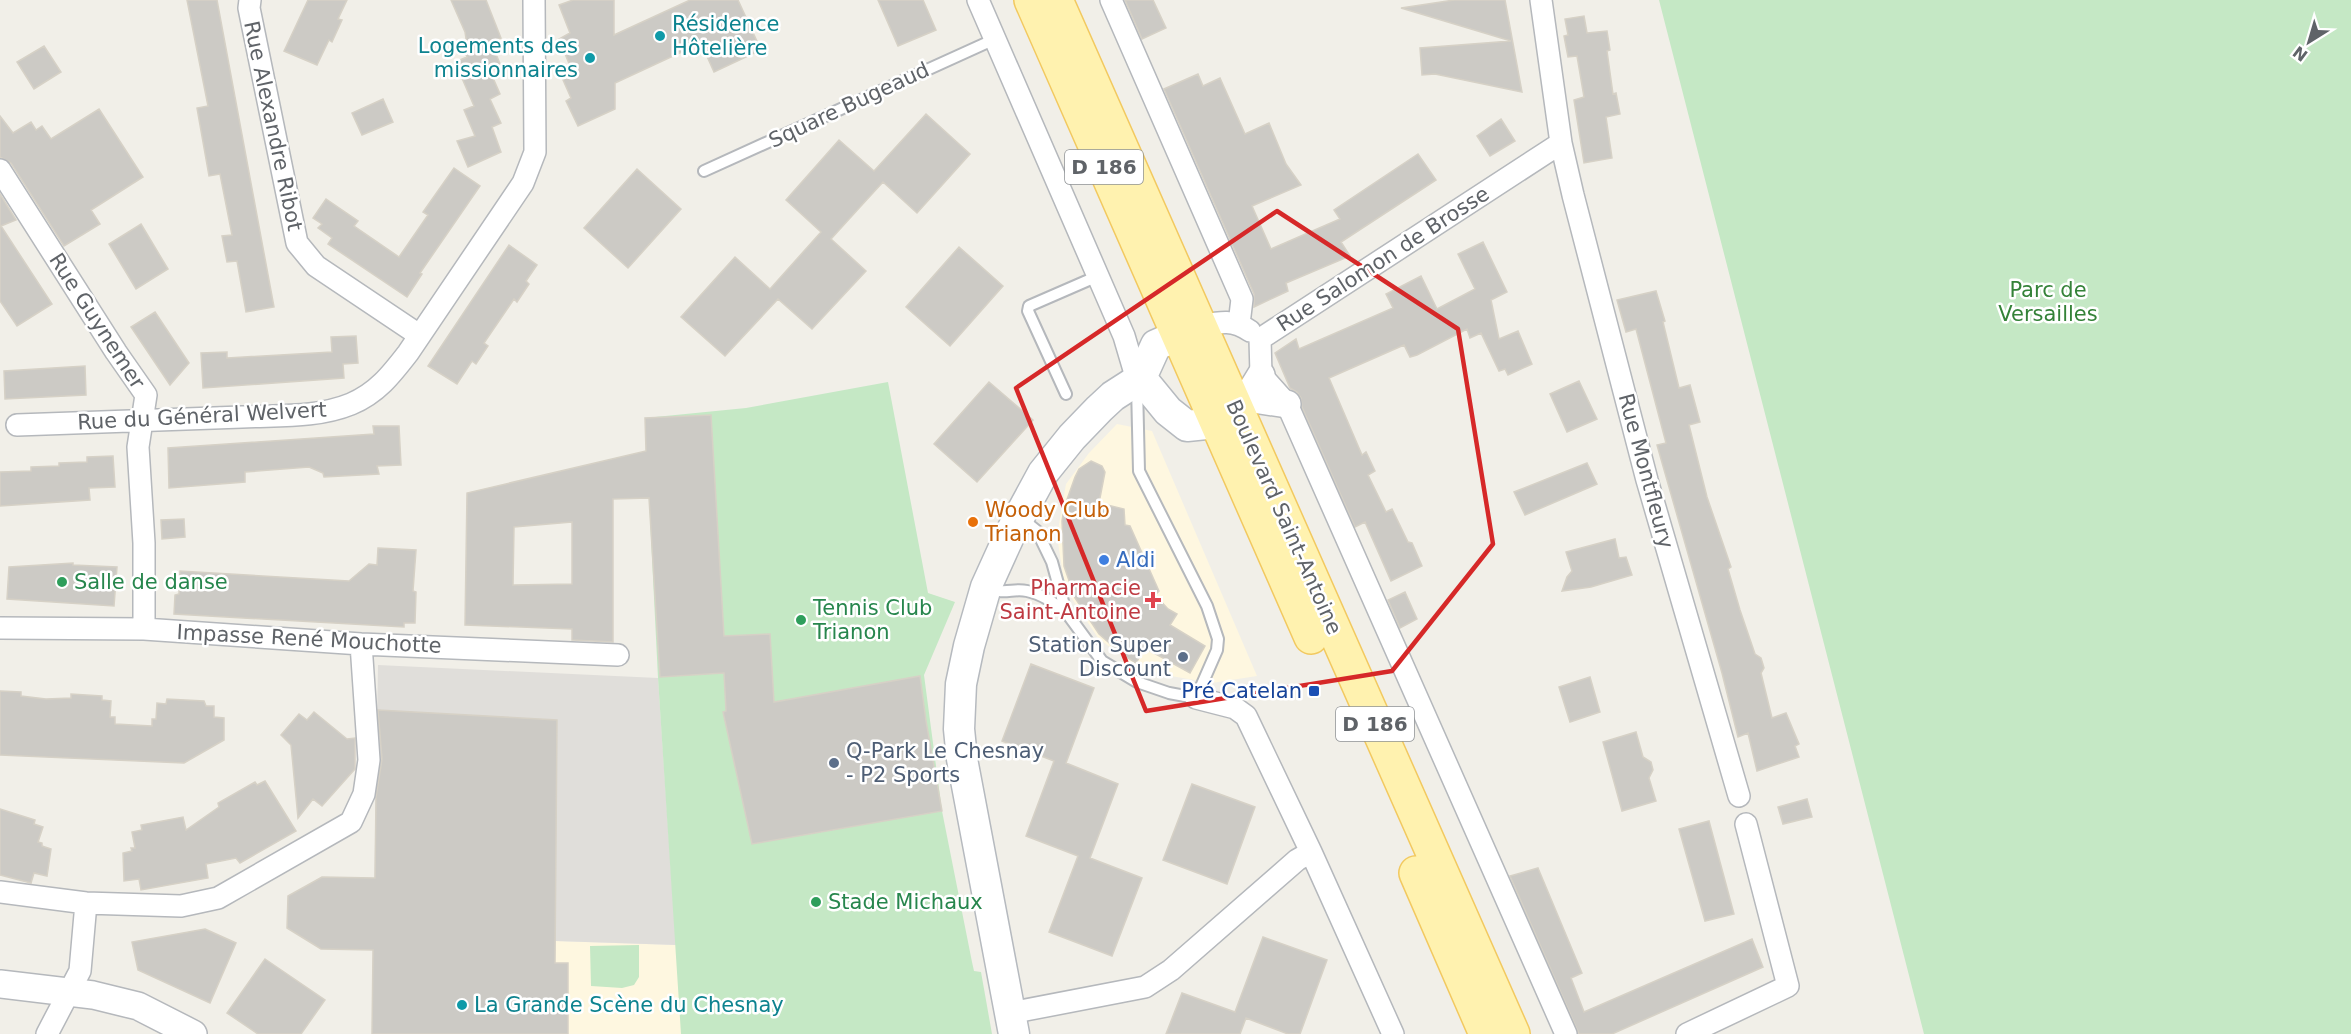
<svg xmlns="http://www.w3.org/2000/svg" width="2351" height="1034" font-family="'DejaVu Sans',sans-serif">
<rect width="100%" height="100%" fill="#f1efe8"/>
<path fill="#fef7e0" d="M 1117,424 L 1152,431 L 1257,676 L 1212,683 L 1165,675 L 1135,666 L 1098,638 L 1065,588 L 1057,536 L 1066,484 L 1089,453 Z
M 555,941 L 676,945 L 682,1034 L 372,1034 Z"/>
<path fill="#e0deda" d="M 378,665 L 658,678 L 676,945 L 555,941 L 373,960 Z"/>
<path fill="#c5e8c5" d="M 1659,0 L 2351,0 L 2351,1034 L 1924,1034 Z
M 888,382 L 928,593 L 955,602 L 924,675 L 942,811 L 972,962 L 974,971 L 981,972 L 992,1034 L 681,1034 L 658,678 L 645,418 L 746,408 Z
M 639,945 L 639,977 L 634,985 L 622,988 L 591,986 L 590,946 Z"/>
<path fill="#cccac5" stroke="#d6d1c6" stroke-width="1.5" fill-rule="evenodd" d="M 187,0 L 217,0 L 274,307 L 246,312 L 237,261 L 227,262 L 222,236 L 232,235 L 220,174 L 209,176 L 197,108 L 208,106 Z
M 308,0 L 347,0 L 338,19 L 342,20 L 332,42 L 329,40 L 317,65 L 284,51 Z
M 451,0 L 486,0 L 501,38 L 491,42 L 501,66 L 490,71 L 500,94 L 490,99 L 501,123 L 492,127 L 501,152 L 468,167 L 457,141 L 475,136 L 464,110 L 474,106 L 455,62 L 467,57 L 465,53 L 468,52 L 465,32 Z
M 573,0 L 614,0 L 614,35 L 690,0 L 738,0 L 761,50 L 714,72 L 701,43 L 615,83 L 615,109 L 578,126 L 566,101 L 571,98 L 559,71 L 570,66 L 559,39 L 570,33 L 559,5 Z
M 878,0 L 923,0 L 936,30 L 898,46 Z
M 1125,0 L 1153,0 L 1166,28 L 1142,39 Z
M 1454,0 L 1505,0 L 1522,92 L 1435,74 L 1422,75 L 1420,48 L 1511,41 L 1401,8 Z
M 1584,16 L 1587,33 L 1607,31 L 1610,50 L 1607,51 L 1613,94 L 1616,93 L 1620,114 L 1606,117 L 1612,158 L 1584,163 L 1574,100 L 1584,97 L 1577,56 L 1568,57 L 1564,36 L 1568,35 L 1565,19 Z
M 44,46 L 61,72 L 34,89 L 17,62 Z
M 1198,74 L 1203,86 L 1220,78 L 1245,134 L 1269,123 L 1286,164 L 1301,185 L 1252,206 L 1271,249 L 1340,219 L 1334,210 L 1418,154 L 1436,180 L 1341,242 L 1350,256 L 1286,283 L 1288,291 L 1254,307 L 1254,294 L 1164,89 Z
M 383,99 L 393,122 L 362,135 L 352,113 Z
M 99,109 L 143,177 L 91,210 L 100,224 L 64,246 L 11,163 L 0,157 L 0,116 L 13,133 L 31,122 L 36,130 L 42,126 L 51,139 Z
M 926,114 L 970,154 L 917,213 L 883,182 L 861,206 L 831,239 L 866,271 L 812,329 L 778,299 L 725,356 L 681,317 L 735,257 L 770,289 L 821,232 L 786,200 L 839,140 L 874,171 Z
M 1501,119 L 1515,141 L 1490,156 L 1477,136 Z
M 454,168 L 480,186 L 420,273 L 422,274 L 407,297 L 328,244 L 332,238 L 318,228 L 322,224 L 313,218 L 326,199 L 358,221 L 354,226 L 399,257 L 428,215 L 423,212 Z
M 637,169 L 681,209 L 628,268 L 584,228 Z
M 0,194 L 16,220 L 1,226 L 52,304 L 17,326 L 0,301 Z
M 141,224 L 168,269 L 136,289 L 109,244 Z
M 1483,242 L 1507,292 L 1491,300 L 1499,339 L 1518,331 L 1532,364 L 1508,375 L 1505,369 L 1499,371 L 1481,333 L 1470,338 L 1467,329 L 1417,355 L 1410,357 L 1404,345 L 1329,378 L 1362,455 L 1366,452 L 1375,471 L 1368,475 L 1386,512 L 1392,509 L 1408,542 L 1412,543 L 1422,566 L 1391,581 L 1365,522 L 1355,527 L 1302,407 L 1301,398 L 1297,392 L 1290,388 L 1275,353 L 1296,339 L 1299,349 L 1393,308 L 1386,294 L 1421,276 L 1437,309 L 1475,289 L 1458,254 Z
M 509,245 L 537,265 L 526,281 L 529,284 L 517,302 L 514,299 L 484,343 L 488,346 L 476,364 L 472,361 L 457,384 L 428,366 Z
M 959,247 L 1003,286 L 950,346 L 906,307 Z
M 1656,291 L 1665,321 L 1663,322 L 1679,388 L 1690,385 L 1700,422 L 1689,425 L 1707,497 L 1731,567 L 1728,569 L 1740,610 L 1755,654 L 1761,658 L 1764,668 L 1761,673 L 1772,718 L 1786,713 L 1799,744 L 1795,746 L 1799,757 L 1757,771 L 1748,733 L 1738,737 L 1722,673 L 1657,445 L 1666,443 L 1636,329 L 1626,332 L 1617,300 Z
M 155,312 L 189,363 L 170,385 L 131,327 Z
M 356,336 L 358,363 L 343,364 L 344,378 L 203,388 L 201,353 L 227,352 L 227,358 L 332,352 L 331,337 Z
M 85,366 L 86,395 L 5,399 L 4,371 Z
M 1579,381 L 1597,419 L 1567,432 L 1550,394 Z
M 989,382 L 1033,420 L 977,482 L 934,444 Z
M 711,415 L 724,636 L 770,634 L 774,702 L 920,676 L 926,721 L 942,811 L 752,844 L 723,712 L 726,711 L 724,673 L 660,677 L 649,498 L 613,499 L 613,642 L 572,640 L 572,629 L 465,625 L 467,493 L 646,451 L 645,418 ZM 572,522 L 572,584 L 513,585 L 514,527 Z
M 373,426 L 399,426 L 401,465 L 377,466 L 379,474 L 324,477 L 323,473 L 309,467 L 245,472 L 245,482 L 169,488 L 168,448 L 374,434 Z
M 113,456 L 115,487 L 89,488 L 90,500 L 0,506 L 0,472 L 31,471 L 31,467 L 59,466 L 59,463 L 87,462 L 87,457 Z
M 1091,461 L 1102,466 L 1105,472 L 1099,503 L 1124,509 L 1125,525 L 1130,526 L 1159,591 L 1155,595 L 1168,609 L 1177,614 L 1170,625 L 1205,646 L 1190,673 L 1145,648 L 1136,663 L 1123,655 L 1099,634 L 1075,598 L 1064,566 L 1062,521 L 1064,508 L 1075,477 L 1079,469 Z
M 1587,463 L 1597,484 L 1525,515 L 1514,492 Z
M 184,519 L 185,537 L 162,539 L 161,520 Z
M 1615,539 L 1619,558 L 1626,557 L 1632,575 L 1591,587 L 1562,591 L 1567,577 L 1572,571 L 1566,552 Z
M 378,548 L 416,550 L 413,591 L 416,592 L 415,623 L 404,623 L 404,627 L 174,614 L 175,595 L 179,594 L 180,571 L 349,581 L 369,564 L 377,565 Z
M 73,563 L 73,565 L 117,567 L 114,606 L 7,599 L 9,567 Z
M 1405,592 L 1417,619 L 1400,628 L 1388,600 Z
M 1031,664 L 1094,688 L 1066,763 L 1118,784 L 1090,858 L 1142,878 L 1112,956 L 1049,932 L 1078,856 L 1026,836 L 1054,761 L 1002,741 Z
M 1590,677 L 1600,712 L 1570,722 L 1559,687 Z
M 0,691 L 21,692 L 21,696 L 46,699 L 71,698 L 71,694 L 102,696 L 102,700 L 111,701 L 110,717 L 115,717 L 115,724 L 152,726 L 152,719 L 156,719 L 157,703 L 166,704 L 167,699 L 204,701 L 206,706 L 214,706 L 214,717 L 224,718 L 224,740 L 184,763 L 0,755 Z
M 378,710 L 557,720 L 555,963 L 568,963 L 568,1034 L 372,1034 L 373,950 L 321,949 L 287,928 L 288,896 L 322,877 L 375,878 L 376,797 L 382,759 Z
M 314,712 L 347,739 L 355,738 L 355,769 L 322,806 L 313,799 L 298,818 L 291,745 L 281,735 L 299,714 L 307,720 Z
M 1636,732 L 1643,757 L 1651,762 L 1653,770 L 1649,778 L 1656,801 L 1622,811 L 1603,742 Z
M 265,781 L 296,831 L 240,863 L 236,858 L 206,864 L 208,878 L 141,890 L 139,879 L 124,881 L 123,853 L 132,851 L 131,848 L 135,848 L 132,832 L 142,830 L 141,825 L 183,817 L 186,830 L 219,807 L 218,803 L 255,782 L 257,785 Z
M 1192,784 L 1255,807 L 1227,884 L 1163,860 Z
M 1807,799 L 1812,817 L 1783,824 L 1778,807 Z
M 0,809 L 35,820 L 34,824 L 43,827 L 38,842 L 42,843 L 42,846 L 51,849 L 47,876 L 34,873 L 31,883 L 0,875 Z
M 1709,821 L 1734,914 L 1705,921 L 1679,829 Z
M 1538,868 L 1582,973 L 1571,978 L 1584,1012 L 1752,939 L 1763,967 L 1612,1034 L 1579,1034 L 1510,876 Z
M 205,929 L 236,943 L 210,1003 L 138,970 L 132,942 Z
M 1263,937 L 1327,960 L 1300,1034 L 1288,1034 L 1246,1018 L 1240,1034 L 1166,1034 L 1182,993 L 1235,1012 Z
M 265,959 L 325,1000 L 301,1034 L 258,1034 L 227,1013 Z"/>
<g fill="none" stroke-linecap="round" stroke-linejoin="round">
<defs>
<path id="service" d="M 704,171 L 995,39
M 1066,394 L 1028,311 L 1029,306 L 1098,276
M 1022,519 L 1037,531 L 1052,562 L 1066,612 L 1102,661 L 1137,682 L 1169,693 L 1196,698 L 1217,650 L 1218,639 L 1207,606 L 1139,471 L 1137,386
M 989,588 C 1004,595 1013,588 1027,591 C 1042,594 1054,603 1066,612"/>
<path id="minor" d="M 250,0 L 249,8 L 297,243 L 316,266 L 419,335
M 978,0 L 1124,336 L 1137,380
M 1111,0 L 1242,299 L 1239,324
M 1541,0 L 1561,143 L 1573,195 L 1647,480 L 1739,796
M 0,170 L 116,352 L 146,395 L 138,447 L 144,543 L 144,629
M 1200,326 C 1220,322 1233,319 1250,331
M 1260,339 L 1261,375 L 1287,404 L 1566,1034
M 1260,339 L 1561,143
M 17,425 C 92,423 167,420 242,417 C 277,415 317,418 351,404 C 377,393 391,375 408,353 L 523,183 L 535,152 L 534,0
M 0,628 L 144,629 L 361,644 L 618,655
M 1196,698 L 1235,708 L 1246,716 L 1311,852 L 1393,1034
M 0,892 L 86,903 L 181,906 L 218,898 L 351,822 L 364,794 L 369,760 L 361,644
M 1010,1013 L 1145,987 L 1171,970 L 1297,860 L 1311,852
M 47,1034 L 80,971 L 86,903
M 1687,1034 L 1788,986 L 1746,824"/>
<path id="tertiary" d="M 1247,398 L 1287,404
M 1225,419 L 1237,414 L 1261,375
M 0,984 L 93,995 L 138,1006 L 193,1034"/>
<path id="secondary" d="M 1141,378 L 1168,411 L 1187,426 L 1216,423
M 1014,1034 L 962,759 L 959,729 L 961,684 L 969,646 L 986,587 L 1011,532 L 1043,473 L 1072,437 L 1099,409 L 1113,396 L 1141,378 L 1156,345 L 1200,326"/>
<path id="primary" d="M 1031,0 L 1311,637
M 1056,0 L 1513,1034
M 1416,873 L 1486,1034"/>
</defs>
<use href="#service" stroke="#b5b8bc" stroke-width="14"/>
<use href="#minor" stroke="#b5b8bc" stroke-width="24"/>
<use href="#tertiary" stroke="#b5b8bc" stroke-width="30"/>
<use href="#secondary" stroke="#b6babf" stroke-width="33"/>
<use href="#primary" stroke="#f2c960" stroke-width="36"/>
<use href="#service" stroke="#fff" stroke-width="10"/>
<use href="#minor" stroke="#fff" stroke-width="21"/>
<use href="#tertiary" stroke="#fff" stroke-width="27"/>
<use href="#secondary" stroke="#fff" stroke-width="30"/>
<use href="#primary" stroke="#fff2af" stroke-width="33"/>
</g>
<path fill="none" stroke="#d62828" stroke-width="4.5" stroke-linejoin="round" d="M 1277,211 L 1458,329 L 1493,544 L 1392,671 L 1146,711 L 1016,388 Z"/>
<g fill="#0f9aa8" stroke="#fff" stroke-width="2">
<circle cx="660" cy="36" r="6"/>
<circle cx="590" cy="58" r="6"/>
<circle cx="462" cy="1005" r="6"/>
</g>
<circle fill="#e8710a" stroke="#fff" stroke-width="2" cx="973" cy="522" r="6"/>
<circle fill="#3f7fe0" stroke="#fff" stroke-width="2" cx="1104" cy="560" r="6"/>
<g fill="#2e9e5b" stroke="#fff" stroke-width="2">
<circle cx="62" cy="582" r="6"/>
<circle cx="801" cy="620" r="6"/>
<circle cx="816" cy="902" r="6"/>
</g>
<path fill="#e0444e" stroke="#fff" stroke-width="2" d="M1150 591h6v6h6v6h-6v6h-6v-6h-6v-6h6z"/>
<g fill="#5c6f8a" stroke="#fff" stroke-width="2">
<circle cx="1183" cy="657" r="6"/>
<circle cx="834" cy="763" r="6"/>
</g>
<rect fill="#1a4fb4" stroke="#fff" stroke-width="2" x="1308" y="685" width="12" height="12" rx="3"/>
<g text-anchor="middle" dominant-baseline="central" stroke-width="5" stroke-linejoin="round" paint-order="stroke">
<g fill="#fff" stroke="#8f9295" stroke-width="1.5">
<rect x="1065" y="150" width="78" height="34" rx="4.5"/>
<rect x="1336" y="707" width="78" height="34" rx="4.5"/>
</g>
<g font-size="20" font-weight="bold" fill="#5f6368">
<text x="1104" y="167">D 186</text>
<text x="1375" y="724">D 186</text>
</g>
<g font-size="21" fill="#0d838f" stroke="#fff" text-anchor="start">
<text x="672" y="24">Résidence<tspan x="672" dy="24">Hôtelière</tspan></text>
<text x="578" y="46" text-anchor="end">Logements des<tspan x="578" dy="24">missionnaires</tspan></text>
<text x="474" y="1005">La Grande Scène du Chesnay</text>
</g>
<g font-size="21" fill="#5f6368" stroke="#fff">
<text transform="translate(849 105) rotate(-25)">Square Bugeaud</text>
<text transform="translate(273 126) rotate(78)">Rue Alexandre Ribot</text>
<text transform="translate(1383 259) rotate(-33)">Rue Salomon de Brosse</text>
<text transform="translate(97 321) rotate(57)">Rue Guynemer</text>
<text transform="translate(202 416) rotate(-3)">Rue du Général Welvert</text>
<text transform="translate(1646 471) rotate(75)">Rue Montfleury</text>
<text transform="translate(1284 517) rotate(66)">Boulevard Saint-Antoine</text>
<text transform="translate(309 639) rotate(3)">Impasse René Mouchotte</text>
</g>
<g font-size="21" fill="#348238" stroke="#fff">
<text x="2048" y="290">Parc de<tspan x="2048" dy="24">Versailles</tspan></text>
</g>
<g font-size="21" fill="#c56008" stroke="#fff" text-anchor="start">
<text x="985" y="510">Woody Club<tspan x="985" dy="24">Trianon</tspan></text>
</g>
<g font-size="21" fill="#366cbe" stroke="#fff" text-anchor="start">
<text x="1116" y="560">Aldi</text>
</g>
<g font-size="21" fill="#27864d" stroke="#fff" text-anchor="start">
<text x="74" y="582">Salle de danse</text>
<text x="813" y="608">Tennis Club<tspan x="813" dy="24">Trianon</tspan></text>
<text x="828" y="902">Stade Michaux</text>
</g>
<g font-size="21" fill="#be3a42" stroke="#fff" text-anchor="end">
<text x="1141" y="588">Pharmacie<tspan x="1141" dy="24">Saint-Antoine</tspan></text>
</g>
<g font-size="21" fill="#4e5e75" stroke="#fff" text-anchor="end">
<text x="1171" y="645">Station Super<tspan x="1171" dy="24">Discount</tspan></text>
<text x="846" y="751" text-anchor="start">Q-Park Le Chesnay<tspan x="846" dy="24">- P2 Sports</tspan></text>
</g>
<g font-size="21" fill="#164399" stroke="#fff" text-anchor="end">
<text x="1302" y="691">Pré Catelan</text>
</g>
</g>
<g transform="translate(2309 42) rotate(217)" stroke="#ffffff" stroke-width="4.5" paint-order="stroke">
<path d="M0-4.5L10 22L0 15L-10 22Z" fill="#5f6368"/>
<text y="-9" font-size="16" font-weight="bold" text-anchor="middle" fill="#5f6368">N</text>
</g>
</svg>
